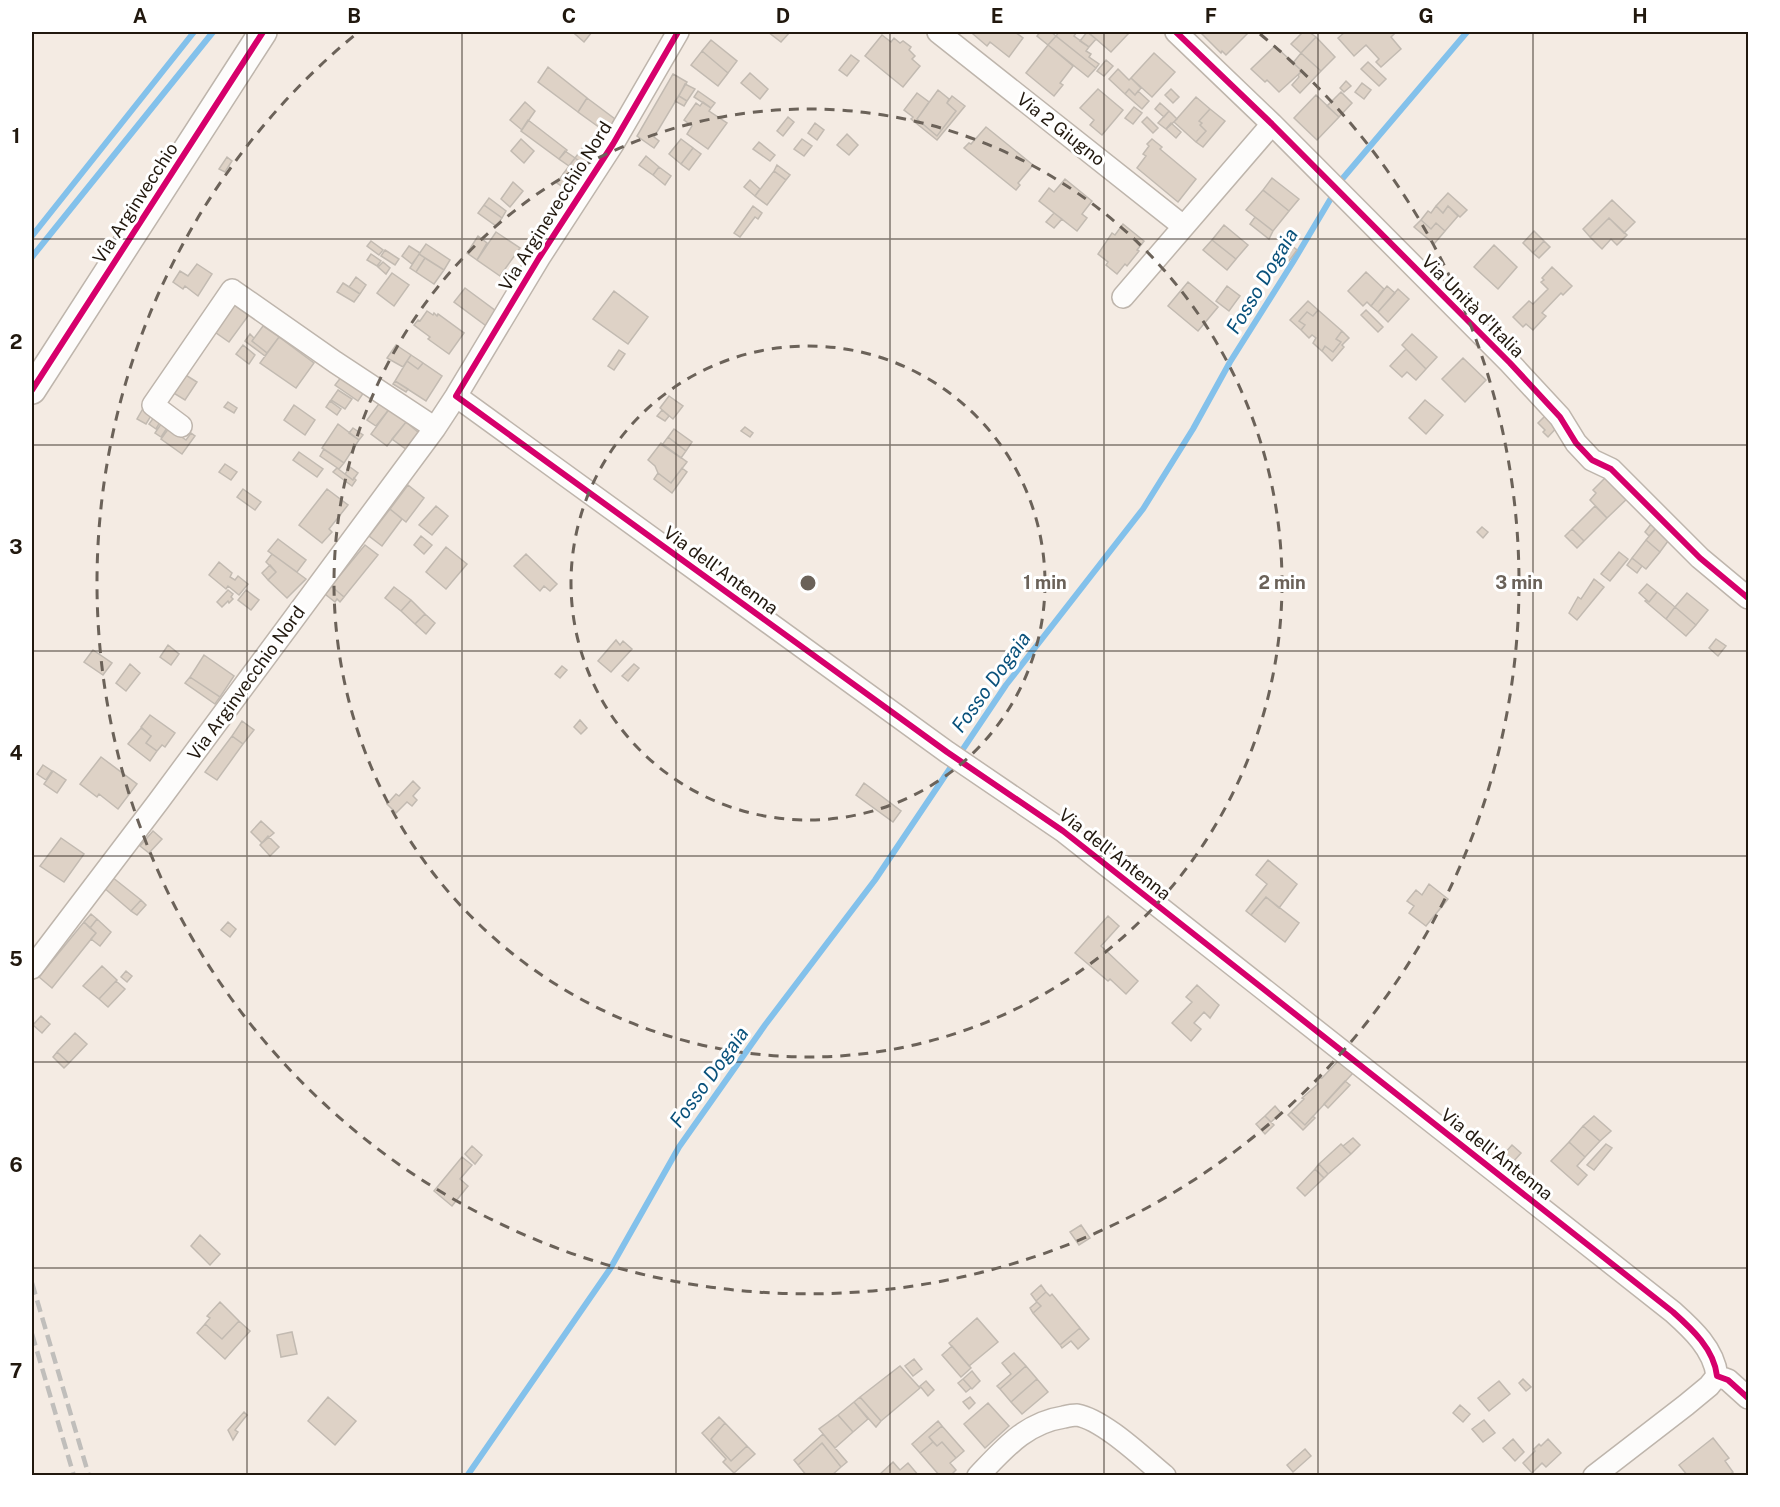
<svg xmlns="http://www.w3.org/2000/svg" width="1780" height="1507" font-family="'Public Sans',sans-serif">
<rect width="100%" height="100%" fill="#f4ebe3"/>
<g fill="none" stroke-linecap="round" stroke-linejoin="round">
<path stroke="#83c1eb" stroke-width="6" d="M 32,236 L 194,32
M 32,257 L 213,32
M 467,1476 L 610,1269 L 679,1147 L 765,1025 L 875,880 L 1006,685 L 1143,509 L 1193,429 L 1230,362 L 1293,262 L 1343,178 L 1467,32"/>
</g>
<path fill="#ded2c6" stroke="#c2bab1" stroke-width="1.5" d="M 578,32 L 592,32 L 584,42 L 575,34 Z
M 768,32 L 790,32 L 781,42 Z
M 975,32 L 1015,32 L 1023,38 L 1009,57 L 990,42 L 987,46 L 973,34 Z
M 1040,32 L 1051,32 L 1056,36 L 1048,45 L 1037,36 Z
M 1059,32 L 1074,32 L 1076,33 L 1074,36 L 1089,47 L 1086,51 L 1091,54 L 1089,57 L 1099,64 L 1096,68 L 1056,36 Z
M 1087,32 L 1096,39 L 1089,47 L 1080,41 Z
M 1088,32 L 1127,32 L 1129,33 L 1111,52 Z
M 1200,32 L 1249,32 L 1226,55 L 1222,51 L 1221,53 Z
M 1303,32 L 1309,32 L 1316,37 L 1301,53 L 1291,44 Z
M 1345,32 L 1391,32 L 1394,34 L 1391,37 L 1401,49 L 1381,67 L 1376,62 L 1379,59 L 1366,45 L 1354,56 L 1338,38 Z
M 882,35 L 891,42 L 894,38 L 900,43 L 903,41 L 911,47 L 909,50 L 915,56 L 912,59 L 920,66 L 903,87 L 865,56 Z
M 1056,36 L 1096,68 L 1088,77 L 1048,45 Z
M 1316,37 L 1335,57 L 1321,71 L 1301,53 Z
M 711,40 L 737,61 L 728,73 L 702,51 Z
M 1048,45 L 1073,66 L 1060,83 L 1063,85 L 1054,96 L 1026,73 Z
M 1275,46 L 1302,71 L 1279,92 L 1267,80 L 1265,82 L 1251,69 Z
M 702,51 L 728,73 L 718,86 L 691,65 Z
M 1154,53 L 1175,72 L 1152,97 L 1131,78 Z
M 1301,53 L 1321,71 L 1300,93 L 1292,85 L 1299,77 L 1298,75 L 1302,71 L 1293,63 Z
M 851,55 L 859,61 L 847,76 L 839,70 Z
M 1106,60 L 1113,66 L 1104,76 L 1097,71 Z
M 1368,62 L 1386,79 L 1379,86 L 1361,69 Z
M 548,67 L 587,98 L 578,112 L 538,82 Z
M 1118,69 L 1129,80 L 1131,78 L 1141,88 L 1135,95 L 1129,89 L 1125,94 L 1109,79 Z
M 750,73 L 768,89 L 760,99 L 741,83 Z
M 673,74 L 687,82 L 654,137 L 659,141 L 654,148 L 637,136 Z
M 1346,81 L 1351,86 L 1344,92 L 1340,88 Z
M 1362,83 L 1371,90 L 1364,99 L 1355,92 Z
M 685,84 L 695,89 L 687,101 L 679,96 Z
M 1098,89 L 1123,110 L 1102,135 L 1090,125 L 1094,120 L 1080,108 Z
M 1129,89 L 1135,95 L 1138,91 L 1149,101 L 1142,109 L 1125,94 Z
M 1171,89 L 1179,97 L 1173,103 L 1165,95 Z
M 938,90 L 949,99 L 947,103 L 956,111 L 937,136 L 917,119 Z
M 698,91 L 715,103 L 711,108 L 694,97 Z
M 1341,92 L 1352,103 L 1339,117 L 1327,106 Z
M 917,93 L 929,102 L 917,119 L 937,136 L 956,111 L 947,103 L 952,96 L 965,106 L 937,140 L 911,119 L 913,117 L 904,110 Z
M 1316,95 L 1339,117 L 1317,140 L 1294,118 Z
M 679,96 L 687,101 L 684,106 L 675,101 Z
M 1196,97 L 1210,109 L 1199,121 L 1202,123 L 1200,125 L 1206,131 L 1196,142 L 1174,122 Z
M 587,98 L 615,119 L 607,133 L 578,112 Z
M 525,102 L 535,111 L 522,130 L 510,120 Z
M 703,102 L 711,108 L 709,111 L 727,123 L 708,149 L 687,134 L 692,126 L 684,120 L 696,103 L 700,106 Z
M 1160,103 L 1169,111 L 1164,117 L 1155,109 Z
M 1134,107 L 1142,113 L 1133,124 L 1125,118 Z
M 1210,109 L 1225,121 L 1203,147 L 1196,142 L 1206,131 L 1200,125 L 1202,123 L 1199,121 Z
M 1169,111 L 1177,119 L 1166,129 L 1158,123 Z
M 788,117 L 794,122 L 783,136 L 777,131 Z
M 1147,117 L 1158,128 L 1153,133 L 1142,122 Z
M 528,120 L 567,150 L 559,159 L 521,131 Z
M 815,123 L 824,130 L 817,140 L 808,133 Z
M 1171,123 L 1181,132 L 1176,138 L 1166,129 Z
M 986,127 L 1033,165 L 1018,183 L 1020,185 L 1016,190 L 964,148 L 969,143 L 971,144 Z
M 847,134 L 858,145 L 849,155 L 837,145 Z
M 521,139 L 534,151 L 524,163 L 511,151 Z
M 681,139 L 693,148 L 681,164 L 669,154 Z
M 802,139 L 812,146 L 804,156 L 794,149 Z
M 1152,139 L 1162,147 L 1160,149 L 1196,179 L 1178,202 L 1137,168 L 1146,156 L 1143,154 L 1149,146 L 1147,144 Z
M 596,141 L 601,144 L 594,156 L 589,152 Z
M 759,142 L 775,155 L 770,161 L 753,149 Z
M 583,147 L 594,156 L 587,167 L 575,158 Z
M 693,148 L 701,154 L 689,170 L 681,164 Z
M 565,151 L 575,158 L 569,166 L 559,159 Z
M 646,156 L 659,167 L 653,175 L 639,165 Z
M 227,157 L 232,161 L 225,172 L 219,169 Z
M 575,158 L 587,167 L 577,184 L 563,174 Z
M 777,165 L 790,175 L 786,180 L 774,171 Z
M 659,167 L 671,176 L 665,185 L 653,175 Z
M 774,171 L 786,180 L 767,205 L 755,196 Z
M 563,174 L 577,184 L 572,193 L 557,183 Z
M 1272,178 L 1299,199 L 1289,211 L 1263,190 Z
M 1065,179 L 1092,201 L 1082,214 L 1087,218 L 1077,231 L 1039,201 L 1049,188 L 1054,192 Z
M 750,180 L 760,189 L 755,196 L 744,187 Z
M 513,182 L 523,191 L 510,207 L 501,199 Z
M 1263,190 L 1289,211 L 1273,231 L 1246,210 Z
M 1448,193 L 1467,210 L 1460,217 L 1448,206 L 1443,213 L 1436,206 Z
M 489,198 L 506,211 L 502,218 L 484,205 Z
M 1612,200 L 1635,222 L 1624,233 L 1609,218 L 1590,237 L 1583,229 Z
M 484,205 L 502,218 L 496,226 L 478,213 Z
M 753,206 L 762,213 L 758,219 L 755,217 L 740,237 L 734,233 Z
M 1436,206 L 1443,213 L 1448,206 L 1458,216 L 1445,231 L 1436,223 L 1431,229 L 1421,220 L 1428,211 L 1431,213 Z
M 1054,213 L 1062,219 L 1054,228 L 1046,222 Z
M 1255,217 L 1273,231 L 1269,239 L 1250,224 Z
M 1609,218 L 1627,235 L 1617,245 L 1611,239 L 1602,249 L 1590,237 Z
M 1421,220 L 1431,229 L 1436,223 L 1445,231 L 1434,244 L 1414,227 Z
M 1123,224 L 1144,241 L 1137,250 L 1139,251 L 1127,266 L 1125,264 L 1117,274 L 1106,265 L 1108,262 L 1098,254 L 1112,233 L 1115,235 Z
M 1224,225 L 1248,245 L 1236,259 L 1212,240 Z
M 1534,231 L 1544,241 L 1533,253 L 1523,243 Z
M 496,232 L 520,248 L 500,276 L 477,260 Z
M 478,236 L 487,243 L 477,260 L 467,253 Z
M 1212,240 L 1236,259 L 1227,270 L 1203,250 Z
M 371,241 L 383,250 L 379,255 L 367,246 Z
M 1286,241 L 1297,250 L 1289,261 L 1278,252 Z
M 1544,241 L 1550,247 L 1539,258 L 1533,253 Z
M 426,244 L 450,260 L 444,270 L 419,254 Z
M 1494,245 L 1517,267 L 1498,289 L 1474,267 Z
M 409,246 L 420,253 L 412,264 L 402,256 Z
M 385,250 L 399,259 L 395,265 L 381,256 Z
M 371,254 L 381,261 L 377,266 L 367,260 Z
M 419,254 L 425,258 L 416,272 L 410,268 Z
M 425,258 L 444,270 L 434,284 L 416,272 Z
M 383,262 L 390,268 L 386,274 L 378,267 Z
M 197,264 L 212,274 L 198,296 L 185,286 L 183,289 L 173,282 L 180,271 L 188,276 Z
M 1552,267 L 1572,286 L 1563,295 L 1561,293 L 1542,313 L 1546,316 L 1533,330 L 1526,324 L 1523,327 L 1513,317 L 1529,301 L 1533,304 L 1548,289 L 1541,282 L 1544,280 L 1542,278 Z
M 1366,272 L 1384,289 L 1371,306 L 1367,302 L 1363,306 L 1348,291 Z
M 392,273 L 409,285 L 394,306 L 377,293 Z
M 356,277 L 366,285 L 360,294 L 349,287 Z
M 1188,282 L 1218,307 L 1198,331 L 1168,306 Z
M 343,283 L 360,294 L 354,302 L 337,292 Z
M 1227,286 L 1240,296 L 1229,311 L 1216,301 Z
M 1387,286 L 1395,293 L 1378,312 L 1371,306 Z
M 465,288 L 500,314 L 489,328 L 454,302 Z
M 1398,289 L 1409,299 L 1388,322 L 1378,312 Z
M 614,291 L 648,317 L 628,344 L 593,319 Z
M 233,299 L 251,312 L 229,342 L 212,330 Z
M 1308,301 L 1318,310 L 1313,316 L 1307,312 L 1299,321 L 1305,325 L 1301,330 L 1290,320 Z
M 1318,310 L 1342,331 L 1336,339 L 1341,342 L 1333,352 L 1325,346 L 1322,351 L 1313,343 L 1316,338 L 1312,335 L 1309,338 L 1301,330 L 1305,325 L 1299,321 L 1307,312 L 1313,316 Z
M 1366,310 L 1383,327 L 1378,332 L 1361,315 Z
M 427,311 L 433,315 L 434,313 L 437,316 L 438,314 L 464,333 L 449,354 L 428,339 L 430,337 L 414,325 L 418,320 L 420,321 Z
M 263,326 L 279,337 L 267,353 L 252,341 Z
M 1342,331 L 1349,338 L 1342,345 L 1344,347 L 1332,361 L 1322,351 L 1325,346 L 1333,352 L 1341,342 L 1336,339 Z
M 250,334 L 254,338 L 252,341 L 267,353 L 265,356 L 245,341 Z
M 1412,334 L 1437,357 L 1426,369 L 1402,345 Z
M 279,337 L 314,363 L 296,388 L 260,363 Z
M 243,345 L 255,355 L 249,364 L 236,354 Z
M 396,345 L 411,355 L 403,367 L 387,358 Z
M 1406,349 L 1426,369 L 1416,380 L 1407,372 L 1402,377 L 1390,366 Z
M 619,350 L 625,354 L 614,370 L 608,366 Z
M 411,355 L 423,363 L 418,369 L 407,361 Z
M 1463,358 L 1486,380 L 1465,402 L 1442,379 Z
M 407,361 L 418,369 L 423,363 L 442,376 L 426,401 L 395,381 Z
M 184,374 L 197,382 L 185,400 L 172,392 Z
M 342,376 L 364,392 L 358,401 L 335,385 Z
M 395,381 L 408,389 L 406,392 L 393,384 Z
M 338,390 L 352,399 L 345,409 L 331,400 Z
M 669,396 L 683,406 L 673,419 L 660,408 Z
M 1425,400 L 1443,415 L 1426,434 L 1409,418 Z
M 330,401 L 341,409 L 337,415 L 326,407 Z
M 381,401 L 390,408 L 376,426 L 367,420 Z
M 228,402 L 237,408 L 234,413 L 224,407 Z
M 145,405 L 154,411 L 146,424 L 137,419 Z
M 294,405 L 315,420 L 305,435 L 284,420 Z
M 390,408 L 406,422 L 387,446 L 371,434 Z
M 662,410 L 669,416 L 665,421 L 657,416 Z
M 157,413 L 163,417 L 156,429 L 149,424 Z
M 1548,413 L 1560,424 L 1548,437 L 1543,432 L 1545,430 L 1538,423 Z
M 165,418 L 171,422 L 161,437 L 155,433 Z
M 406,422 L 419,433 L 407,450 L 392,439 Z
M 338,424 L 359,440 L 344,463 L 322,448 Z
M 745,427 L 753,433 L 750,437 L 741,431 Z
M 169,428 L 186,440 L 191,433 L 195,436 L 182,454 L 161,439 Z
M 353,428 L 363,435 L 359,440 L 349,433 Z
M 674,429 L 692,442 L 686,451 L 668,437 Z
M 668,437 L 686,451 L 681,458 L 662,445 Z
M 661,443 L 687,462 L 671,483 L 658,473 L 655,466 L 648,460 Z
M 324,449 L 344,463 L 339,469 L 320,456 Z
M 299,452 L 323,469 L 317,477 L 293,460 Z
M 225,464 L 237,472 L 231,480 L 219,472 Z
M 350,467 L 358,473 L 353,480 L 345,474 Z
M 337,468 L 353,480 L 354,478 L 356,480 L 352,486 L 333,472 Z
M 682,468 L 687,472 L 672,493 L 654,479 L 658,473 L 671,483 Z
M 1610,473 L 1631,495 L 1607,518 L 1590,500 L 1596,493 L 1593,490 Z
M 408,485 L 424,498 L 406,522 L 390,509 Z
M 243,489 L 261,502 L 255,510 L 237,497 Z
M 327,489 L 348,505 L 329,529 L 332,532 L 322,543 L 299,525 Z
M 436,506 L 448,516 L 432,535 L 419,525 Z
M 1595,506 L 1607,518 L 1584,541 L 1572,529 Z
M 390,509 L 402,519 L 382,546 L 369,536 Z
M 1651,524 L 1656,528 L 1649,536 L 1645,532 Z
M 1658,526 L 1671,537 L 1660,552 L 1646,540 Z
M 1482,527 L 1488,532 L 1483,538 L 1477,532 Z
M 1572,529 L 1584,541 L 1577,548 L 1565,536 Z
M 421,536 L 432,545 L 424,554 L 414,545 Z
M 278,539 L 306,560 L 297,572 L 268,551 Z
M 1646,540 L 1660,552 L 1646,569 L 1632,558 Z
M 365,545 L 378,555 L 344,597 L 331,586 Z
M 446,547 L 467,564 L 446,589 L 426,572 Z
M 1619,552 L 1628,559 L 1610,581 L 1601,574 Z
M 272,554 L 306,579 L 287,598 L 268,580 L 276,572 L 266,562 Z
M 526,554 L 557,584 L 550,591 L 544,586 L 540,591 L 514,566 Z
M 1632,558 L 1642,566 L 1637,573 L 1627,565 Z
M 219,562 L 232,573 L 230,577 L 235,580 L 238,576 L 248,584 L 239,595 L 228,586 L 226,589 L 209,575 Z
M 270,565 L 276,572 L 268,580 L 262,573 Z
M 1594,579 L 1604,587 L 1577,620 L 1569,613 L 1578,597 L 1581,599 Z
M 1647,584 L 1657,592 L 1649,602 L 1639,593 Z
M 331,586 L 344,597 L 340,602 L 337,599 L 335,602 L 325,594 Z
M 394,587 L 411,600 L 401,611 L 385,598 Z
M 228,590 L 233,594 L 231,597 L 233,599 L 229,603 L 228,601 L 222,607 L 217,602 Z
M 246,590 L 259,600 L 251,610 L 238,600 Z
M 1657,592 L 1675,607 L 1666,619 L 1645,601 L 1646,600 L 1649,602 Z
M 1687,593 L 1708,610 L 1696,625 L 1675,607 Z
M 411,600 L 425,614 L 415,624 L 401,611 Z
M 1675,607 L 1696,625 L 1686,636 L 1666,619 Z
M 425,614 L 435,623 L 426,634 L 415,624 Z
M 1716,639 L 1726,646 L 1718,656 L 1709,648 Z
M 616,640 L 620,645 L 623,641 L 632,649 L 611,672 L 598,661 Z
M 168,645 L 179,654 L 171,665 L 160,657 Z
M 93,650 L 112,663 L 103,675 L 84,662 Z
M 204,655 L 234,676 L 220,697 L 190,677 Z
M 130,664 L 140,673 L 126,691 L 116,683 Z
M 634,664 L 639,668 L 628,681 L 622,676 Z
M 562,666 L 567,670 L 560,678 L 555,674 Z
M 190,677 L 220,697 L 215,704 L 185,683 Z
M 150,715 L 175,733 L 165,747 L 162,745 L 157,751 L 146,743 L 151,736 L 141,727 Z
M 580,720 L 587,728 L 581,734 L 574,727 Z
M 242,721 L 254,730 L 243,744 L 232,736 Z
M 141,728 L 151,736 L 146,743 L 157,751 L 150,761 L 128,744 Z
M 232,736 L 243,744 L 217,780 L 205,772 Z
M 101,757 L 137,784 L 118,809 L 99,794 L 97,797 L 80,784 Z
M 43,765 L 52,771 L 46,780 L 37,774 Z
M 53,771 L 66,780 L 57,793 L 44,784 Z
M 413,781 L 420,788 L 413,796 L 417,800 L 412,806 L 407,802 L 396,813 L 387,804 L 396,794 L 399,796 Z
M 864,783 L 901,811 L 893,822 L 856,795 Z
M 261,821 L 274,833 L 262,843 L 251,832 Z
M 153,831 L 162,839 L 149,853 L 140,846 Z
M 268,836 L 279,847 L 270,856 L 260,845 Z
M 61,838 L 84,854 L 64,882 L 40,866 Z
M 1268,860 L 1297,884 L 1279,908 L 1266,897 L 1251,915 L 1246,911 L 1267,884 L 1256,875 Z
M 112,877 L 141,900 L 131,911 L 103,887 Z
M 1429,884 L 1448,899 L 1426,926 L 1409,913 L 1414,906 L 1407,901 L 1416,890 L 1422,895 Z
M 1266,897 L 1299,923 L 1285,942 L 1251,915 Z
M 141,900 L 146,905 L 137,915 L 131,911 Z
M 91,914 L 97,919 L 90,928 L 84,922 Z
M 1108,916 L 1119,926 L 1101,946 L 1138,981 L 1126,994 L 1110,979 L 1108,981 L 1075,953 Z
M 97,919 L 111,932 L 100,946 L 91,939 L 96,933 L 90,928 Z
M 84,922 L 96,933 L 52,988 L 39,977 Z
M 228,922 L 236,929 L 230,937 L 221,930 Z
M 102,966 L 117,980 L 99,999 L 83,986 Z
M 126,971 L 132,976 L 127,982 L 121,977 Z
M 116,981 L 125,989 L 108,1007 L 99,999 Z
M 1197,985 L 1219,1005 L 1210,1018 L 1204,1012 L 1194,1023 L 1201,1029 L 1191,1041 L 1172,1023 L 1192,1002 L 1186,997 Z
M 41,1016 L 50,1024 L 42,1033 L 33,1025 Z
M 75,1033 L 87,1044 L 69,1063 L 57,1052 Z
M 57,1052 L 69,1063 L 64,1068 L 53,1057 Z
M 1340,1059 L 1353,1073 L 1305,1125 L 1291,1112 L 1304,1099 L 1302,1098 L 1318,1084 L 1316,1082 L 1321,1077 L 1322,1078 Z
M 1345,1081 L 1350,1085 L 1328,1108 L 1324,1104 Z
M 1275,1106 L 1281,1113 L 1271,1122 L 1265,1116 Z
M 1291,1112 L 1305,1125 L 1313,1116 L 1315,1118 L 1303,1130 L 1288,1115 Z
M 1265,1116 L 1274,1125 L 1265,1134 L 1256,1124 Z
M 1594,1116 L 1611,1131 L 1600,1141 L 1583,1126 Z
M 1583,1126 L 1600,1141 L 1585,1157 L 1569,1142 Z
M 1353,1138 L 1360,1145 L 1351,1154 L 1343,1146 Z
M 1569,1142 L 1585,1157 L 1577,1166 L 1587,1175 L 1578,1185 L 1551,1161 Z
M 1341,1144 L 1351,1154 L 1328,1174 L 1319,1164 Z
M 1606,1144 L 1612,1148 L 1594,1170 L 1587,1165 Z
M 1512,1145 L 1521,1153 L 1513,1162 L 1504,1154 Z
M 472,1146 L 482,1155 L 475,1164 L 465,1154 Z
M 462,1157 L 472,1165 L 460,1179 L 468,1186 L 452,1206 L 434,1191 Z
M 1319,1164 L 1328,1174 L 1324,1178 L 1315,1169 Z
M 1315,1169 L 1324,1178 L 1305,1196 L 1297,1188 Z
M 1081,1225 L 1090,1238 L 1079,1245 L 1070,1232 Z
M 200,1235 L 220,1254 L 210,1265 L 191,1246 Z
M 1041,1285 L 1046,1292 L 1036,1301 L 1031,1294 Z
M 1046,1292 L 1050,1296 L 1052,1294 L 1080,1328 L 1060,1345 L 1033,1313 L 1041,1306 L 1036,1301 Z
M 220,1302 L 239,1321 L 222,1339 L 205,1324 L 210,1318 L 207,1316 Z
M 1037,1302 L 1041,1306 L 1033,1313 L 1030,1308 Z
M 977,1318 L 998,1342 L 969,1366 L 949,1343 Z
M 239,1321 L 250,1331 L 225,1359 L 197,1333 L 205,1324 L 222,1339 Z
M 1080,1328 L 1089,1339 L 1078,1349 L 1071,1341 L 1062,1348 L 1060,1345 Z
M 292,1332 L 297,1354 L 281,1357 L 277,1335 Z
M 952,1346 L 971,1368 L 961,1377 L 942,1355 Z
M 1014,1353 L 1026,1366 L 1000,1389 L 997,1386 L 1011,1374 L 1002,1363 Z
M 914,1359 L 922,1369 L 913,1376 L 905,1366 Z
M 900,1366 L 920,1388 L 881,1421 L 860,1397 Z
M 1026,1366 L 1037,1379 L 1011,1402 L 1000,1389 Z
M 972,1371 L 980,1381 L 972,1389 L 963,1379 Z
M 963,1379 L 971,1388 L 966,1392 L 958,1383 Z
M 1037,1379 L 1048,1392 L 1022,1414 L 1011,1402 Z
M 1523,1379 L 1531,1387 L 1526,1391 L 1519,1383 Z
M 926,1381 L 934,1390 L 928,1396 L 920,1386 Z
M 1499,1381 L 1510,1394 L 1489,1411 L 1478,1398 Z
M 328,1397 L 356,1421 L 335,1445 L 308,1421 Z
M 860,1397 L 881,1421 L 876,1427 L 854,1402 Z
M 970,1397 L 975,1403 L 969,1409 L 963,1402 Z
M 854,1402 L 868,1419 L 853,1432 L 838,1415 Z
M 988,1403 L 1009,1426 L 985,1448 L 964,1424 Z
M 1460,1405 L 1470,1414 L 1463,1422 L 1453,1413 Z
M 244,1412 L 247,1415 L 235,1430 L 238,1432 L 233,1440 L 228,1430 Z
M 838,1415 L 853,1432 L 835,1448 L 819,1429 Z
M 719,1417 L 725,1423 L 711,1439 L 731,1461 L 747,1446 L 755,1454 L 734,1473 L 723,1462 L 726,1459 L 702,1433 Z
M 1484,1420 L 1495,1433 L 1483,1442 L 1472,1429 Z
M 938,1421 L 942,1426 L 929,1437 L 933,1442 L 920,1453 L 912,1444 Z
M 725,1423 L 747,1446 L 731,1461 L 711,1439 Z
M 942,1426 L 964,1451 L 956,1458 L 942,1442 L 937,1446 L 929,1437 Z
M 823,1434 L 847,1462 L 841,1467 L 822,1443 L 798,1465 L 794,1460 Z
M 1713,1438 L 1729,1458 L 1725,1461 L 1733,1472 L 1728,1476 L 1688,1476 L 1679,1465 Z
M 1513,1439 L 1524,1452 L 1515,1461 L 1503,1448 Z
M 1548,1439 L 1561,1453 L 1546,1467 L 1542,1463 L 1532,1473 L 1523,1463 L 1535,1451 L 1534,1449 L 1539,1444 L 1541,1446 Z
M 933,1442 L 937,1446 L 942,1442 L 956,1458 L 950,1463 L 956,1470 L 950,1476 L 940,1476 L 920,1453 Z
M 822,1443 L 841,1467 L 831,1476 L 807,1476 L 798,1465 Z
M 1305,1449 L 1311,1456 L 1293,1472 L 1287,1465 Z
M 893,1462 L 900,1470 L 908,1463 L 919,1476 L 878,1476 Z"/>
<g fill="none" stroke-linecap="round" stroke-linejoin="round">
<defs>
<path id="minor" d="M 938,32 L 1183,226
M 1176,32 L 1272,124 L 1510,363 L 1560,417 L 1576,443 L 1592,460 L 1611,469 L 1700,558 L 1748,598
M 1123,297 L 1272,124
M 456,396 L 947,752 L 1063,831 L 1673,1312 C 1692,1329 1714,1349 1717,1376 L 1709,1386 L 1686,1405 L 1594,1476
M 181,426 L 153,405 L 232,290 L 335,362 L 435,428
M 32,968 L 158,802 L 435,428 L 456,396 L 539,258 L 613,144 L 678,32
M 1717,1376 L 1728,1380 L 1748,1398
M 978,1476 C 1004,1449 1025,1423 1064,1417 C 1068,1416 1073,1415 1077,1415 C 1104,1420 1143,1458 1165,1476"/>
<path id="major" d="M 32,390 L 263,32"/>
</defs>
<use href="#minor" stroke="#beb5ac" stroke-width="24"/>
<use href="#major" stroke="#beb5ac" stroke-width="30"/>
<use href="#minor" stroke="#fdfcfb" stroke-width="21"/>
<use href="#major" stroke="#fdfcfb" stroke-width="27"/>
<path stroke="#c0bebb" stroke-width="4.5" stroke-dasharray="12 6" stroke-linecap="butt" d="M 32,1283 L 89,1476
M 32,1334 L 74,1476"/>
<defs>
<path id="cycleway" d="M 678,32 L 613,144 L 539,258 L 456,396 L 947,752 L 1063,831 L 1673,1312 C 1692,1329 1714,1349 1717,1376 L 1728,1380 L 1748,1398
M 1176,32 L 1272,124 L 1510,363 L 1560,417 L 1576,443 L 1592,460 L 1611,469 L 1700,558 L 1748,598
M 32,390 L 263,32"/>
</defs>
<use href="#cycleway" stroke="#fff" stroke-width="10"/>
<use href="#cycleway" stroke="#d6006c" stroke-width="6"/>
</g>
<path fill="none" stroke="#21180e" stroke-width="1.5" stroke-opacity="0.55" d="M 247,32 L 247,1476M 462,32 L 462,1476M 676,32 L 676,1476M 890,32 L 890,1476M 1104,32 L 1104,1476M 1318,32 L 1318,1476M 1533,32 L 1533,1476M 32,239 L 1748,239M 32,445 L 1748,445M 32,651 L 1748,651M 32,856 L 1748,856M 32,1062 L 1748,1062M 32,1268 L 1748,1268"/>
<g fill="none" stroke="#6b6259" stroke-width="3" stroke-dasharray="10 8">
<circle cx="808" cy="583" r="237"/>
<circle cx="808" cy="583" r="474"/>
<path d="M1260 34A711 711 0 1 1 356 34"/>
</g>
<g text-anchor="middle" dominant-baseline="central" stroke-width="6" stroke-linejoin="round" paint-order="stroke">
<g font-size="18" fill="#21180e" stroke="#fff">
<text transform="translate(1061 129) rotate(38)">Via 2 Giugno</text>
<text transform="translate(135 203) rotate(-57)">Via Arginvecchio</text>
<text transform="translate(555 206) rotate(-58)">Via Arginevecchio Nord</text>
<text transform="translate(1473 306) rotate(45)">Via Unità d'Italia</text>
<text transform="translate(721 570) rotate(36)">Via dell'Antenna</text>
<text transform="translate(246 683) rotate(-54)">Via Arginvecchio Nord</text>
<text transform="translate(1115 854) rotate(38)">Via dell'Antenna</text>
<text transform="translate(1497 1154) rotate(38)">Via dell'Antenna</text>
</g>
<g font-size="20" font-style="italic" fill="#09517b" stroke="#fff">
<text transform="translate(1262 281) rotate(-59)">Fosso Dogaia</text>
<text transform="translate(991 682) rotate(-54)">Fosso Dogaia</text>
<text transform="translate(709 1077) rotate(-54)">Fosso Dogaia</text>
</g>
</g>
<circle cx="808" cy="583" r="9" fill="#6b6259" stroke="#fff" stroke-width="3"/>
<g font-size="18" text-anchor="middle" font-weight="bold" fill="#6b6259" stroke="#fff" stroke-width="6" stroke-linejoin="round" paint-order="stroke">
<text x="1045" y="589">1 min</text>
<text x="1282" y="589">2 min</text>
<text x="1519" y="589">3 min</text>
</g>
<rect width="1780" height="1507" fill="none" stroke="#ffffff" stroke-width="66"/>
<rect x="33" y="33" width="1714" height="1441" fill="none" stroke="#21180e" stroke-width="2"/>
<g font-size="20" text-anchor="middle" font-weight="bold" fill="#21180e">
<text x="140" y="23">A</text>
<text x="354" y="23">B</text>
<text x="569" y="23">C</text>
<text x="783" y="23">D</text>
<text x="997" y="23">E</text>
<text x="1211" y="23">F</text>
<text x="1426" y="23">G</text>
<text x="1640" y="23">H</text>
<text x="16" y="143">1</text>
<text x="16" y="349">2</text>
<text x="16" y="554">3</text>
<text x="16" y="760">4</text>
<text x="16" y="966">5</text>
<text x="16" y="1172">6</text>
<text x="16" y="1378">7</text>
</g>
</svg>
